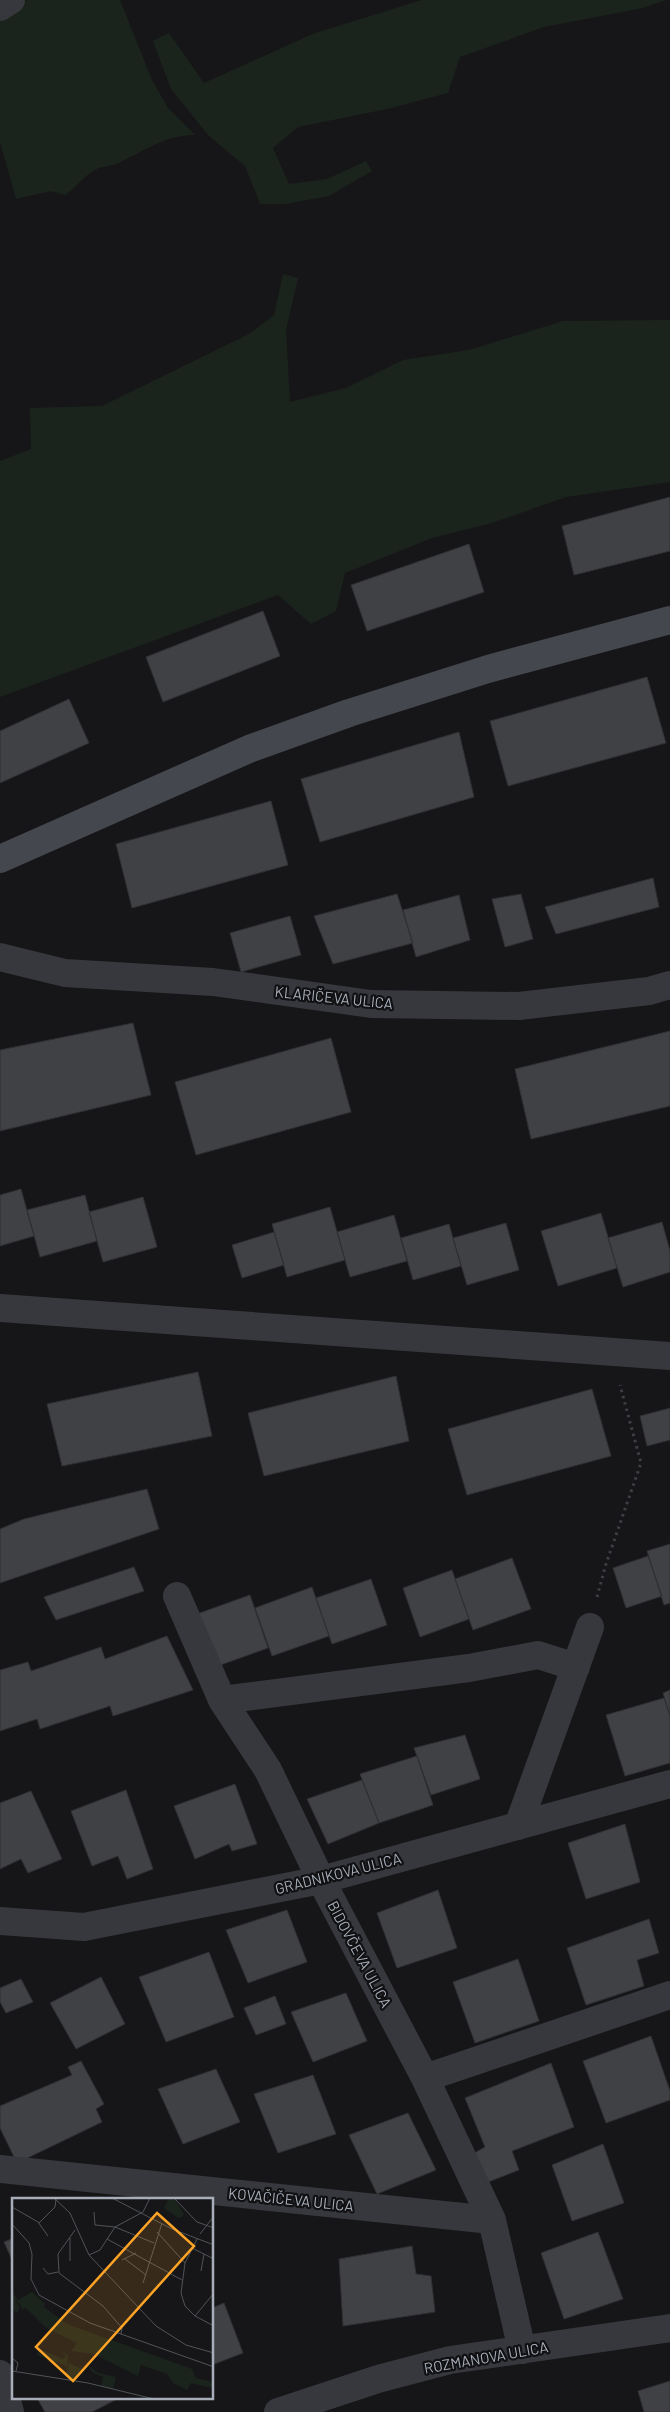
<svg xmlns="http://www.w3.org/2000/svg" width="670" height="2412" font-family="Barlow,sans-serif">
<rect width="100%" height="100%" fill="#161618"/>
<path fill="#1b241c" d="M 28,0 L 120,0 L 152,80 L 168,108 L 195,135 C 164,135 143,152 116,164 C 110,166 103,166 97,169 C 84,175 77,187 65,195 L 51,191 L 16,199 L 0,142 L 0,17 Z
M 422,0 L 666,0 L 643,8 L 544,27 L 460,57 L 448,93 L 387,109 L 298,127 L 273,148 L 289,184 L 327,179 L 366,161 L 372,171 L 329,196 L 285,204 L 260,204 L 245,166 L 208,135 L 171,89 L 153,41 L 169,33 L 204,83 L 315,33 Z
M 283,274 L 298,278 L 286,330 L 290,402 L 346,388 L 403,360 L 469,350 L 563,321 L 670,320 L 670,482 L 566,497 L 492,523 L 432,538 L 345,573 L 336,611 L 311,624 L 278,595 L 0,697 L 0,461 L 31,449 L 30,408 L 102,406 L 249,334 L 274,315 Z"/>
<path fill="#404145" stroke="#303034" d="M 670,497 L 670,551 L 574,575 L 562,526 Z
M 469,544 L 484,592 L 367,631 L 351,585 Z
M 263,611 L 280,656 L 163,702 L 146,657 Z
M 647,677 L 666,743 L 508,786 L 490,721 Z
M 69,699 L 89,743 L 0,783 L 0,731 Z
M 459,732 L 474,797 L 320,842 L 301,779 Z
M 271,801 L 288,865 L 132,908 L 116,844 Z
M 653,878 L 659,907 L 556,934 L 545,907 Z
M 397,894 L 413,943 L 333,964 L 314,916 Z
M 521,894 L 533,939 L 505,947 L 492,899 Z
M 459,895 L 470,940 L 416,957 L 403,910 Z
M 290,916 L 301,955 L 241,972 L 230,933 Z
M 133,1023 L 151,1095 L 0,1131 L 0,1050 Z
M 670,1031 L 670,1106 L 531,1139 L 515,1069 Z
M 331,1038 L 351,1112 L 196,1155 L 175,1082 Z
M 21,1189 L 34,1236 L 0,1246 L 0,1195 Z
M 85,1195 L 97,1241 L 40,1257 L 27,1210 Z
M 143,1197 L 157,1247 L 103,1262 L 89,1212 Z
M 330,1207 L 345,1260 L 287,1277 L 272,1224 Z
M 601,1213 L 617,1268 L 558,1286 L 541,1231 Z
M 394,1215 L 407,1261 L 350,1277 L 337,1232 Z
M 662,1222 L 670,1251 L 670,1272 L 623,1287 L 608,1238 Z
M 506,1223 L 519,1270 L 467,1285 L 453,1238 Z
M 449,1224 L 461,1266 L 413,1280 L 401,1238 Z
M 274,1232 L 284,1265 L 242,1278 L 232,1245 Z
M 198,1372 L 212,1436 L 62,1466 L 47,1404 Z
M 396,1376 L 409,1441 L 264,1476 L 248,1413 Z
M 592,1389 L 611,1456 L 467,1495 L 448,1429 Z
M 670,1408 L 670,1440 L 647,1446 L 640,1416 Z
M 147,1489 L 159,1529 L 0,1583 L 0,1529 L 24,1519 Z
M 670,1544 L 670,1603 L 664,1605 L 647,1551 Z
M 648,1556 L 662,1596 L 626,1608 L 613,1568 Z
M 512,1558 L 531,1609 L 473,1630 L 455,1579 Z
M 134,1567 L 144,1591 L 56,1620 L 44,1597 Z
M 452,1570 L 469,1619 L 420,1637 L 403,1588 Z
M 371,1579 L 387,1625 L 332,1644 L 316,1598 Z
M 312,1587 L 329,1636 L 272,1656 L 255,1608 Z
M 250,1595 L 268,1648 L 215,1667 L 197,1614 Z
M 167,1636 L 193,1690 L 113,1716 L 110,1706 L 40,1729 L 37,1719 L 0,1731 L 0,1670 L 28,1662 L 31,1671 L 101,1647 L 105,1659 Z
M 670,1690 L 670,1716 L 663,1693 Z
M 664,1698 L 670,1716 L 670,1763 L 625,1776 L 606,1715 Z
M 465,1735 L 480,1779 L 431,1795 L 414,1748 Z
M 417,1756 L 433,1805 L 379,1823 L 360,1774 Z
M 362,1780 L 379,1823 L 328,1844 L 307,1799 Z
M 235,1784 L 257,1844 L 232,1851 L 229,1844 L 195,1859 L 174,1806 Z
M 126,1790 L 153,1869 L 127,1879 L 118,1856 L 92,1866 L 71,1811 Z
M 31,1791 L 62,1859 L 28,1873 L 21,1859 L 0,1869 L 0,1803 Z
M 625,1824 L 640,1882 L 586,1899 L 568,1843 Z
M 438,1890 L 457,1948 L 397,1968 L 377,1913 Z
M 287,1910 L 307,1962 L 248,1983 L 226,1930 Z
M 649,1919 L 659,1953 L 637,1960 L 644,1986 L 586,2005 L 567,1948 Z
M 209,1952 L 234,2017 L 166,2042 L 139,1977 Z
M 518,1959 L 539,2021 L 475,2043 L 453,1982 Z
M 101,1977 L 125,2024 L 76,2049 L 50,2003 Z
M 21,1979 L 33,2002 L 6,2013 L 0,2002 L 0,1988 Z
M 346,1993 L 367,2041 L 313,2062 L 291,2012 Z
M 275,1996 L 286,2024 L 256,2035 L 244,2008 Z
M 651,2036 L 670,2091 L 670,2100 L 606,2123 L 583,2061 Z
M 81,2061 L 104,2104 L 96,2109 L 102,2122 L 17,2163 L 0,2128 L 0,2106 L 72,2075 L 68,2067 Z
M 551,2063 L 574,2127 L 512,2151 L 519,2170 L 483,2184 L 471,2155 L 485,2147 L 465,2098 Z
M 216,2069 L 240,2122 L 183,2144 L 158,2089 Z
M 313,2075 L 336,2134 L 278,2153 L 254,2094 Z
M 408,2113 L 436,2170 L 377,2194 L 349,2135 Z
M 603,2144 L 624,2203 L 572,2221 L 552,2165 Z
M 598,2232 L 623,2299 L 564,2319 L 541,2253 Z
M 14,2238 L 14,2264 L 4,2242 Z
M 412,2246 L 416,2274 L 431,2276 L 435,2312 L 343,2326 L 339,2259 Z
M 224,2303 L 243,2353 L 212,2365 L 212,2308 Z
M 670,2381 L 670,2412 L 644,2412 L 638,2391 Z
M 37,2398 L 116,2398 L 117,2399 L 92,2412 L 45,2412 Z"/>
<g fill="none" stroke-linecap="round" stroke-linejoin="round">
<path stroke="#3c3f45" stroke-width="3" stroke-dasharray="2.5 4" stroke-linecap="butt" d="M 597,1597 L 606,1564 L 641,1463 L 620,1385"/>
<path stroke="#37383d" stroke-width="28" d="M 0,7 L 11,0
M 0,957 L 65,973 L 213,982 L 371,1004 L 519,1006 L 649,991 L 670,985
M 0,1308 L 670,1356
M 177,1596 L 222,1700 L 268,1770 L 321,1880 L 425,2078 L 492,2220 L 522,2350
M 222,1700 L 469,1668 L 538,1655 L 576,1667
M 518,1826 L 590,1627
M 0,1921 L 84,1927 L 321,1880 L 670,1784
M 425,2078 L 670,1995
M 0,2169 L 492,2220
M 0,2374 L 10,2412
M 278,2412 L 378,2379 L 450,2360 L 670,2328"/>
<path stroke="#44474e" stroke-width="28" d="M 0,859 L 249,749 L 349,713 L 488,669 L 670,620"/>
</g>
<g text-anchor="middle" dominant-baseline="central" stroke-width="4.5" stroke-linejoin="round" paint-order="stroke">
<g font-size="15" fill="#a7aeb9" stroke="#111113">
<text transform="translate(334 997) rotate(6)">KLARIČEVA ULICA</text>
<text transform="translate(338 1873) rotate(-14)">GRADNIKOVA ULICA</text>
<text transform="translate(360 1954) rotate(62)">BIDOVČEVA ULICA</text>
<text transform="translate(291 2199) rotate(6)">KOVAČIČEVA ULICA</text>
<text transform="translate(486 2357) rotate(-10)">ROZMANOVA ULICA</text>
</g>
</g>
<g transform="translate(12 2198)">
<rect width="201" height="201" fill="#161618"/>
<path d="M 157,0 L 164,3 L 172,16 L 170,19 L 166,20 L 152,10 ZM 0,82 L 2,97 L 6,102 L 20,94 L 33,106 L 32,109 L 55,126 L 180,171 L 184,180 L 201,184 L 201,190 L 179,185 L 175,192 L 161,185 L 155,176 L 129,167 L 126,178 L 82,156 L 59,153 L 65,145 L 33,129 L 14,110 L 10,112 L 9,108 L 3,101 L 8,110 L 5,115 L 0,111 ZM 18,147 L 51,161 L 54,158 L 49,154 L 56,157 L 55,173 L 54,168 L 25,157 L 27,152 ZM 57,165 L 70,171 L 64,182 L 54,180 ZM 76,167 L 86,175 L 104,179 L 101,191 L 89,188 L 91,179 L 80,174 Z" fill="#1b241c"/>
<path fill="none" stroke="#505358" stroke-width="1" d="M 42,0 L 58,15 L 77,57 L 144,128 L 174,147 L 202,155M 100,0 L 160,31 L 202,47M 162,0 L 185,24 L 202,30M 0,9 L 26,24 L 36,38M 82,14 L 83,27 L 103,29 L 142,45M 27,25 L 43,9 L 44,1M 0,26 L 17,45 L 20,56 L 19,81 L 27,97 L 78,125 L 202,169M 63,32 L 46,56 L 47,75 L 91,108 L 110,130 L 109,136M 145,34 L 173,65M 188,36 L 202,18M 58,40 L 58,63M 95,41 L 170,82M 185,41 L 173,65 L 169,95 L 173,108 L 183,118 L 202,128M 180,50 L 202,61M 77,57 L 88,52 L 103,29 L 131,14 L 138,0M 113,61 L 134,77M 110,62 L 124,55M 31,70 L 36,76 L 46,74M 189,73 L 192,56M 131,85 L 150,25M 183,118 L 202,95M 0,160 L 6,165 L 4,173M 0,173 L 76,185 L 142,201"/>
<path fill="#ffa427" fill-opacity="0.15" stroke="#ffa427" stroke-width="2.5" d="M 145,15 L 182,48 L 61,183 L 24,149 Z"/>
<rect width="201" height="201" fill="none" stroke="#a7aeb9" stroke-width="2.5"/>
</g>
</svg>
